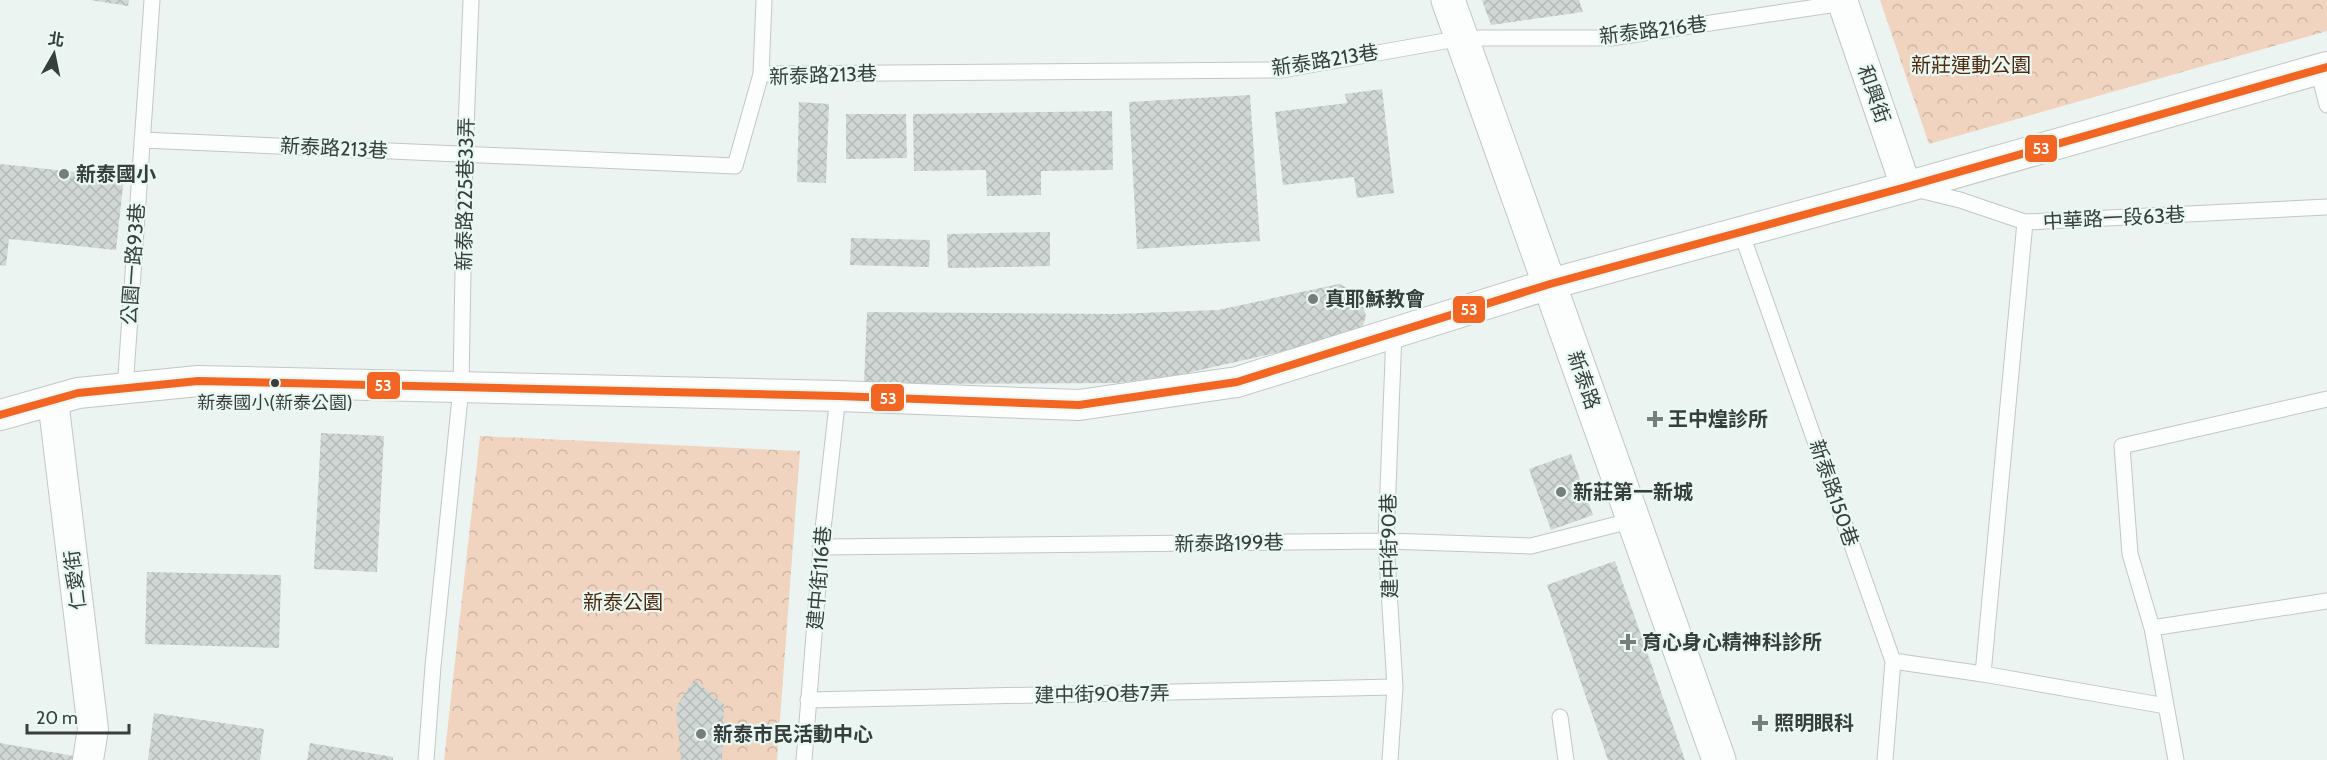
<svg xmlns="http://www.w3.org/2000/svg" width="2327" height="760" font-family="Cabin,'Noto Sans TC',sans-serif">
<defs>
<pattern id="park-crowns" width="20" height="18" patternUnits="userSpaceOnUse" patternTransform="scale(1.5)"><rect width="20" height="18" fill="#f0d4c0"/><path d="M2 6a3 3 0 1 1 6 0M12 15a3 3 0 1 1 6 0" fill="none" stroke="#ceb7a6"/></pattern>
<pattern id="building-cross-hatch" width="8" height="8" patternUnits="userSpaceOnUse" patternTransform="scale(1.5)"><rect width="8" height="8" fill="#d0d7d5"/><path d="M0 0l8 8M0 8l8-8" fill="none" stroke="#b3bab8"/></pattern>
</defs>
<rect width="100%" height="100%" fill="#ecf4f2"/>
<path fill="url(#park-crowns)" d="M 1880,0 L 2327,0 L 2327,31 L 1929,144 Z
M 480,436 L 800,451 L 777,760 L 444,760 Z"/>
<path fill="url(#building-cross-hatch)" d="M 90,0 L 129,0 L 128,6 Z
M 1482,0 L 1579,0 L 1583,12 L 1491,25 Z
M 1382,89 L 1394,193 L 1357,198 L 1354,177 L 1283,185 L 1275,112 L 1347,103 L 1345,94 Z
M 1250,95 L 1260,241 L 1137,249 L 1129,102 Z
M 799,102 L 829,104 L 826,183 L 797,182 Z
M 1112,111 L 1113,170 L 1041,171 L 1041,195 L 987,196 L 986,170 L 914,171 L 913,114 Z
M 846,114 L 906,114 L 907,158 L 846,159 Z
M 0,164 L 124,177 L 116,250 L 9,239 L 6,266 L 0,265 Z
M 1050,232 L 1050,266 L 948,268 L 947,234 Z
M 851,238 L 930,240 L 929,267 L 850,265 Z
M 1339,284 L 1354,291 L 1362,302 L 1366,316 L 1360,334 L 1178,375 L 1117,383 L 864,384 L 867,312 L 1115,314 L 1218,310 Z
M 321,433 L 384,436 L 377,572 L 314,569 Z
M 1571,454 L 1593,515 L 1551,530 L 1529,469 Z
M 1615,561 L 1679,743 L 1685,760 L 1608,760 L 1547,585 Z
M 147,572 L 281,575 L 279,648 L 145,644 Z
M 694,680 L 724,704 L 722,760 L 681,760 L 676,707 Z
M 154,713 L 264,729 L 260,760 L 148,760 Z
M 0,743 L 79,757 L 79,760 L 0,760 Z
M 310,743 L 393,757 L 393,760 L 307,760 Z"/>
<g fill="none" stroke-linecap="round" stroke-linejoin="round">
<defs>
<path id="service" d="M 2318,69 L 2327,105
M 761,74 L 764,0
M 142,140 L 735,166 L 761,74 L 1282,70 L 1462,38 L 1611,38 L 1843,3
M 1915,189 L 1960,200 L 2025,222 L 2327,207
M 1741,232 L 1893,661 L 1885,760
M 125,389 L 152,0
M 821,547 L 1386,541 L 1531,546 L 1634,520
M 2152,628 L 2327,601
M 1893,661 L 1983,674 L 2166,706
M 1983,674 L 2025,222
M 808,700 L 1395,687
M 1560,717 L 1566,760
M 426,760 L 433,666 L 461,387 L 465,154 L 471,0
M 804,760 L 821,547 L 838,396
M 1390,760 L 1395,687 L 1386,541 L 1394,332
M 2176,760 L 2152,628 L 2130,554 L 2122,446 L 2327,399"/>
<path id="minor" d="M 1842,0 L 1906,187
M 53,400 L 93,729 L 88,760
M 0,415 L 78,393 L 198,381 L 838,396 L 1079,405 L 1237,382 L 1550,284 L 1906,187 L 2327,67"/>
<path id="secondary" d="M 1448,0 L 1719,760"/>
</defs>
<use href="#service" stroke="#c1c7c5" stroke-width="17"/>
<use href="#minor" stroke="#c1c7c5" stroke-width="32"/>
<use href="#secondary" stroke="#c1c7c5" stroke-width="35"/>
<use href="#service" stroke="#fcfdfd" stroke-width="15"/>
<use href="#minor" stroke="#fcfdfd" stroke-width="30"/>
<use href="#secondary" stroke="#fcfdfd" stroke-width="33"/>
<defs>
<path id="bus-1" d="M 0,415 L 78,393 L 198,381 L 838,396 L 1079,405 L 1237,382 L 1550,284 L 1906,187 L 2327,67"/>
</defs>
<use href="#bus-1" stroke="#e9f8f3" stroke-width="12"/>
<use href="#bus-1" stroke="#f26522" stroke-width="8"/>
</g>
<g fill="#767e7b" stroke="#e9f8f3" stroke-width="2">
<circle cx="64" cy="174" r="6"/>
<circle cx="1313" cy="299" r="6"/>
<path d="M1652 410h6v6h6v6h-6v6h-6v-6h-6v-6h6z"/>
<circle cx="1561" cy="492" r="6"/>
<path d="M1625 633h6v6h6v6h-6v6h-6v-6h-6v-6h6z"/>
<path d="M1757 714h6v6h6v6h-6v6h-6v-6h-6v-6h6z"/>
<circle cx="701" cy="734" r="6"/>
</g>
<circle fill="#373e3b" stroke="#e9f8f3" stroke-width="2" cx="275" cy="383" r="5"/>
<g text-anchor="middle" dominant-baseline="central" stroke-width="4.5" stroke-linejoin="round" paint-order="stroke">
<g font-size="18" fill="#373e3b" stroke="#e9f8f3">
<text x="275" y="403">新泰國小(新泰公園)</text>
</g>
<g font-size="20" fill="#373e3b" stroke="#e9f8f3">
<text transform="translate(1653 30) rotate(-7)">新泰路216巷</text>
<text transform="translate(1325 60) rotate(-9)">新泰路213巷</text>
<text transform="translate(823 75) rotate(-2)">新泰路213巷</text>
<text transform="translate(1874 94) rotate(71)">和興街</text>
<text transform="translate(334 148) rotate(3)">新泰路213巷</text>
<text transform="translate(465 194) rotate(-89)">新泰路225巷33弄</text>
<text transform="translate(2114 218) rotate(-3)">中華路一段63巷</text>
<text transform="translate(133 264) rotate(-86)">公園一路93巷</text>
<text transform="translate(1584 380) rotate(71)">新泰路</text>
<text transform="translate(1834 493) rotate(71)">新泰路150巷</text>
<text transform="translate(1229 543) rotate(-1)">新泰路199巷</text>
<text transform="translate(1389 546) rotate(-91)">建中街90巷</text>
<text transform="translate(819 578) rotate(-85)">建中街116巷</text>
<text transform="translate(75 580) rotate(-97)">仁愛街</text>
<text transform="translate(1102 694) rotate(-1)">建中街90巷7弄</text>
</g>
<g font-size="20" fill="#50290e" stroke="#e9f8f3">
<text x="1971" y="65">新莊運動公園</text>
<text x="623" y="602">新泰公園</text>
</g>
<g font-size="20" font-weight="bold" fill="#373e3b" stroke="#e9f8f3" text-anchor="start">
<text x="76" y="174">新泰國小</text>
<text x="1325" y="299">真耶穌教會</text>
<text x="1668" y="419">王中煌診所</text>
<text x="1573" y="492">新莊第一新城</text>
<text x="1642" y="642">育心身心精神科診所</text>
<text x="1774" y="723">照明眼科</text>
<text x="713" y="734">新泰市民活動中心</text>
</g>
</g>
<g stroke="#e9f8f3" stroke-width="2">
<rect x="2024" y="134" width="34" height="29" rx="6" fill="#f26522"/>
<rect x="1452" y="295" width="34" height="29" rx="6" fill="#f26522"/>
<rect x="366" y="371" width="35" height="29" rx="6" fill="#f26522"/>
<rect x="870" y="383" width="35" height="29" rx="6" fill="#f26522"/>
</g>
<g font-size="16" text-anchor="middle" font-weight="bold" fill="#fff">
<text x="2041" y="154">53</text>
<text x="1469" y="315">53</text>
<text x="383" y="391">53</text>
<text x="888" y="404">53</text>
</g>
<g transform="translate(54 54) rotate(9)" stroke="#e9f8f3" stroke-width="4.5" paint-order="stroke">
<path d="M0-4.5L10 22L0 15L-10 22Z" fill="#373e3b"/>
<text y="-9" font-size="16" font-weight="bold" text-anchor="middle" fill="#373e3b">北</text>
</g>
<path d="M27 724v9h102v-9" fill="none" stroke="#373e3b" stroke-width="3"/>
<text x="36" y="724" font-size="18" fill="#373e3b" stroke="#e9f8f3" stroke-width="4.5" paint-order="stroke">20 m</text>
</svg>
